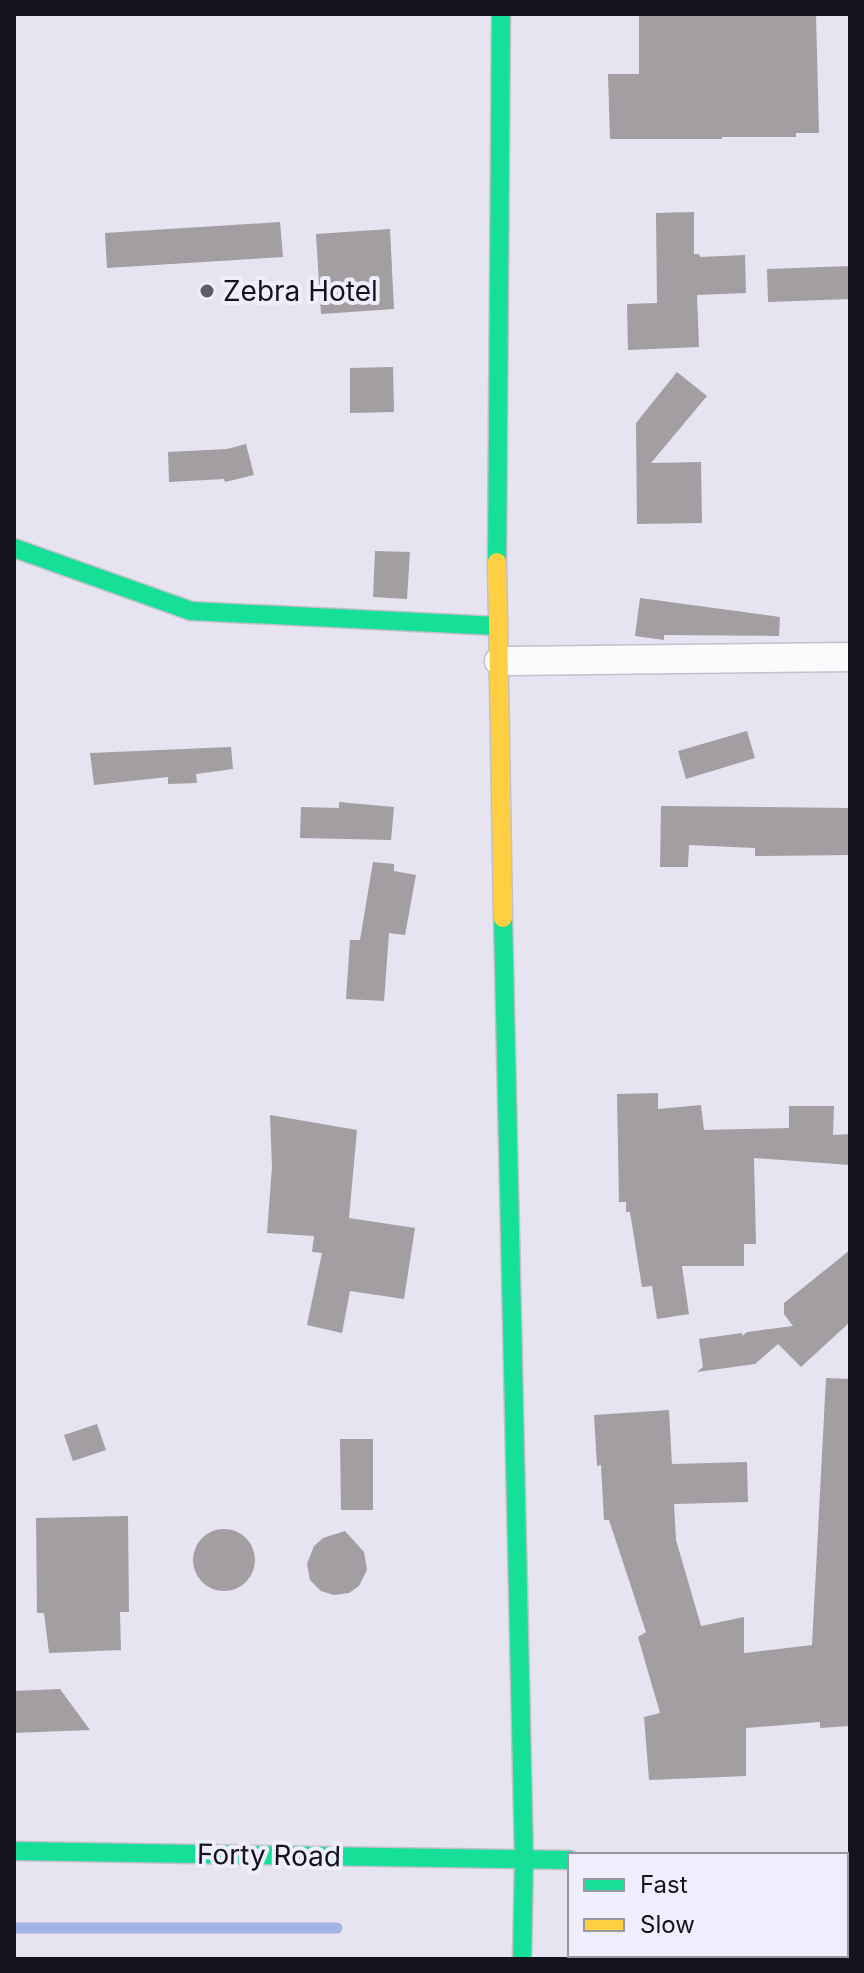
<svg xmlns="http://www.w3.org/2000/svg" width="864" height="1973" font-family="Inter,sans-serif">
<rect width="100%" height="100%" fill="#e6e4f1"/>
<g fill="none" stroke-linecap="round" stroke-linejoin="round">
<path stroke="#a1b4e2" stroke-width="11" d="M 14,1928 L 337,1928"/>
</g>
<path fill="#a29ea1" d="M 639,14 L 816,14 L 819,133 L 796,133 L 796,137 L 722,137 L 722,139 L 610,139 L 608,74 L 639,74 Z
M 694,212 L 694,254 L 699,254 L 700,257 L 745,255 L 746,293 L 697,295 L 699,347 L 628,350 L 627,304 L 657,303 L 656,213 Z
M 280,222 L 283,257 L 107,268 L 105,233 Z
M 390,229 L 394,309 L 321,314 L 316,234 Z
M 850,266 L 850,299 L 768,302 L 767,269 Z
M 393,367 L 394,412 L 350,413 L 350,368 Z
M 677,372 L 707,396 L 651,463 L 701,462 L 702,523 L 637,524 L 636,423 Z
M 246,444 L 254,475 L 225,482 L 224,479 L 169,482 L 168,452 L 227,449 Z
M 375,551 L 410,552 L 407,599 L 373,597 Z
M 640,598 L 780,617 L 779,636 L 664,635 L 664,640 L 635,636 Z
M 747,731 L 755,758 L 686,779 L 678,751 Z
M 231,747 L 233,769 L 196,774 L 197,783 L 168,784 L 168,777 L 94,785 L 90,753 Z
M 339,802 L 394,807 L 391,840 L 300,838 L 301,807 L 339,808 Z
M 661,806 L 850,808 L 850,855 L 755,856 L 755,848 L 689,845 L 688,867 L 660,867 Z
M 373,862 L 394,864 L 394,871 L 416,875 L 405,935 L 389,933 L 384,1001 L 346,999 L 350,940 L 360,940 Z
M 658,1093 L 658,1109 L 701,1105 L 704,1130 L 789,1128 L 789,1106 L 834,1106 L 833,1135 L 850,1134 L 850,1165 L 754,1158 L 756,1244 L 744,1244 L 744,1266 L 682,1266 L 689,1314 L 657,1319 L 652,1286 L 642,1287 L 630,1212 L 626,1212 L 626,1202 L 619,1202 L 617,1094 Z
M 270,1115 L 357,1130 L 349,1218 L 415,1228 L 404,1299 L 350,1291 L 342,1333 L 307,1325 L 322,1253 L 312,1252 L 314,1236 L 267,1233 L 272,1167 Z
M 850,1250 L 850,1322 L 801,1367 L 778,1344 L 755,1364 L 697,1372 L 703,1367 L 699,1339 L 742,1333 L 742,1336 L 747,1332 L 793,1326 L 784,1314 L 784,1303 Z
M 826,1378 L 850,1379 L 850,1726 L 820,1728 L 820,1722 L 746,1728 L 746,1776 L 649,1780 L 644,1717 L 660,1713 L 638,1637 L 646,1632 L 609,1520 L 604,1520 L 601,1465 L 597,1466 L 594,1415 L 669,1410 L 672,1464 L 747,1462 L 748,1502 L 674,1504 L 676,1540 L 701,1626 L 744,1617 L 744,1653 L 812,1645 Z
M 97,1424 L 106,1450 L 73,1461 L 64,1435 Z
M 340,1439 L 373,1439 L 373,1510 L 341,1510 Z
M 128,1516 L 129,1612 L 120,1612 L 121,1650 L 49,1653 L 44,1613 L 37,1613 L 36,1518 Z
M193 1560a31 31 0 1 1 62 0a31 31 0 1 1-62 0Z
M 345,1531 L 364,1552 L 367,1570 L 359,1586 L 349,1593 L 334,1595 L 321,1591 L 310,1580 L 307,1564 L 314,1546 L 323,1538 Z
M 60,1689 L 90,1730 L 14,1733 L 14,1691 Z"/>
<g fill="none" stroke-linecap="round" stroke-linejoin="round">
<defs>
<path id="street" d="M 499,661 L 850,657"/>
<path id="fast" d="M 14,548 L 191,611 L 497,626
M 497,562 L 501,14
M 503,918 L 524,1859 L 522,1959
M 14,1851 L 570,1860
M 846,1869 L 850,1869"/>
<path id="slow" d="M 497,562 L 503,918"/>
</defs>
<use href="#street" stroke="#c2c0cb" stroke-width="31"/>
<use href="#fast" stroke="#c2c0cb" stroke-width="21"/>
<use href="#slow" stroke="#c2c0cb" stroke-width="21"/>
<use href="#street" stroke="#fbfbfd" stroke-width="28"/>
<use href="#fast" stroke="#16e098" stroke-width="18"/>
<use href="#slow" stroke="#ffcf43" stroke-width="18"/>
</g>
<circle fill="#5e5d67" stroke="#efeefc" stroke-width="3" cx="207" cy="291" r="8"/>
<g text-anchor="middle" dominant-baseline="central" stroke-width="8" stroke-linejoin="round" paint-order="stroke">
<g font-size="28" fill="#15141c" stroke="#efeefc" text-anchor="start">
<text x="223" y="291">Zebra Hotel</text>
</g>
<g font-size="28" fill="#15141c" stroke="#efeefc">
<text transform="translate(269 1855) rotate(1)">Forty Road</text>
</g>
</g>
<rect width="864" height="1973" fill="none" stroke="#15141c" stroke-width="32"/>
<rect x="568" y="1853" width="280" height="104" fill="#efeefc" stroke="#9897a2" stroke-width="2"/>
<rect x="584" y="1879" width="40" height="12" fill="#16e098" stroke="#9897a2" stroke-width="2"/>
<text x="640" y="1893" font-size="24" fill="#15141c">Fast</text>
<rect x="584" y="1919" width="40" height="12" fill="#ffcf43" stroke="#9897a2" stroke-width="2"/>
<text x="640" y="1933" font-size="24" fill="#15141c">Slow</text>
</svg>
